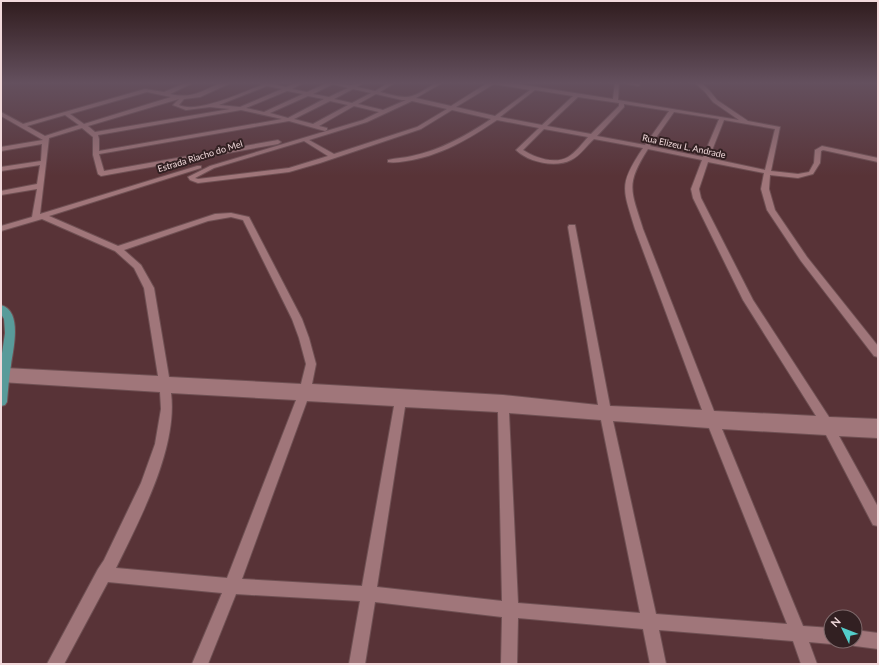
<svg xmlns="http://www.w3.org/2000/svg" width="879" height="665" font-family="Lato,sans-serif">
<rect width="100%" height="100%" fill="#583337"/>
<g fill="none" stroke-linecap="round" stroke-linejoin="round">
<defs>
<path id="minor" d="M 1,82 L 11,82 L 1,84 Z
M 188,82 L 195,82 L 170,94 C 201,101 208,82 233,82 L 200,97 L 184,99 L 179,105 C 198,114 243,92 262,85 L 255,82 L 268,83 L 286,87 L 298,82 L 305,82 L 292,89 L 307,92 L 327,83 L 326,82 C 333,82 348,86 352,85 C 357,85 360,82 365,82 L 357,87 L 375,91 L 390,82 L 396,82 L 380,92 C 389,94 402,99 412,96 C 424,93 431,82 444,82 L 416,98 L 451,106 L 489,82 L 504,82 L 613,99 L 615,82 L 619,82 L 618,100 L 739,120 L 713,102 L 705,92 L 694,82 L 700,82 L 709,90 L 717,100 L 748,121 L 780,127 L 771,171 L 798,174 L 809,172 L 814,163 L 815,150 L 822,146 L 878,158 L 878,162 L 823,150 L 821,151 L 820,163 L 813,174 L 798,178 L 770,175 L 769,189 L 775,210 L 807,257 L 878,346 L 878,357 L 874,356 L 801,261 L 767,210 L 761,189 L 764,173 L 708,162 L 699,189 L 701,198 L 753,300 L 829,417 L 878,419 L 878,438 L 839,436 L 878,507 L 878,526 L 873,525 L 826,435 L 722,429 L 803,626 L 831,628 L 831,641 L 837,641 L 831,644 L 809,642 L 817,664 L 801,664 L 793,641 L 659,630 L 666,664 L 650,664 L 643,629 L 518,618 L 517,664 L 501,664 L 502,617 L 375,602 L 365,664 L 349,664 L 360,601 L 236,594 L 208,664 L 192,664 L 222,593 L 108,582 L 64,664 L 47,664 L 98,569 L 104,560 L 141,483 L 155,444 L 161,409 L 160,392 L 1,382 L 1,376 L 3,375 L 1,374 L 1,370 L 5,368 L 158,376 L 144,288 L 134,268 L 115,251 L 42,219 L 1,231 L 1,226 L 32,217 L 37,189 L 1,195 L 1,191 L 37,184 L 40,165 L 1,171 L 1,167 L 41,161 L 42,144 L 1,151 L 1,147 L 43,140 L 1,116 L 1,112 L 23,124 L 145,89 L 164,92 ZM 333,84 L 348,88 L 329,97 L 313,94 ZM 494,84 L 530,90 L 495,116 L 456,107 ZM 267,86 L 282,89 L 240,107 L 219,105 ZM 353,89 L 371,93 L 352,103 L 334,99 ZM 535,90 L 573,96 L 542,125 L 500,117 ZM 287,91 L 303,94 L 264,112 L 246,108 ZM 147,92 L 171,97 L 84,124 L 70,114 ZM 376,94 L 402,100 L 406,100 L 383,110 L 358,104 ZM 308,96 L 324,99 L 288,118 L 270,113 ZM 578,97 L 619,103 L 619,106 L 591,134 L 547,126 ZM 179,99 L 173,105 L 186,110 L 210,107 L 230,109 L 95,132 L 88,126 ZM 330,101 L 348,105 L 313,124 L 294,119 ZM 412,101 L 447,109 L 417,127 L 334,154 L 309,140 L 367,122 ZM 624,104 L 669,111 L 645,145 L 597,136 L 624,107 ZM 354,106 L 379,112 L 363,120 L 210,166 L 188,177 L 190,180 L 198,183 L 289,172 L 320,163 L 421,129 L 452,110 L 491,119 C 467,135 441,150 412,156 C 404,158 396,158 388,160 L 388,162 C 394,163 400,162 406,161 C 440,156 469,139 497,120 L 539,128 L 516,150 C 528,162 555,168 571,160 C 580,156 587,145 594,139 L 643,148 C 618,185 623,189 635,229 L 702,410 L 610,406 L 575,225 L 569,225 L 568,227 L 598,405 L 503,395 L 312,384 L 316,364 L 309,338 L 302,319 L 249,217 L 231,213 L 215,214 L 118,246 L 49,216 L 201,168 L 201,166 L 197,166 L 40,214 L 49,138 L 82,128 L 93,137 L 93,155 L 98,174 L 101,176 L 278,144 L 281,142 L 278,140 L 104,171 L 99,154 L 289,121 L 325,131 L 327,130 L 327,128 L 319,126 ZM 241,110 L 282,119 L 99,151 L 99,139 L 98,135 ZM 674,112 L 719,119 L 703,157 L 650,146 ZM 65,115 L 79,125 L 45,136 L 27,126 ZM 724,120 L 775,129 L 765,170 L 709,158 ZM 544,129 L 588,137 C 582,144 575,153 568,157 C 554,165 534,157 523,150 ZM 304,141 L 328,156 L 289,168 L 198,179 L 195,178 L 214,168 ZM 648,149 L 702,160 L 691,189 L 693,198 L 743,300 L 816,416 L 714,411 L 643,229 C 631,190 625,185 648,149 ZM 231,217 L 243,220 L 292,319 L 299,338 L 306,364 L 301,384 L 169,377 L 154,288 L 141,265 L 124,250 L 208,221 ZM 171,393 L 296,400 L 227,578 L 116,568 C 140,519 178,448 171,393 ZM 307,401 L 394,406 L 362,586 L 242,579 ZM 405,407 L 498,412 L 502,601 L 377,587 ZM 509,413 L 601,420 L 640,613 L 518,603 ZM 613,421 L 709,428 L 787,624 L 656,614 Z
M 620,82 L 632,82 L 640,85 L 638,86 Z
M 855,630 L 878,633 L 878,649 L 855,646 L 849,644 L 848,641 L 855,641 Z"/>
<path id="major" d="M 1,305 C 23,311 13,350 11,365 C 9,377 8,390 7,402 L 5,405 L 1,406 L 1,360 L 5,333 L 4,319 L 1,314 Z"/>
</defs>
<use href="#minor" stroke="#6f5053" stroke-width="2"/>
<use href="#major" stroke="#6f5053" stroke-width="2"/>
<use href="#minor" fill="#a0767a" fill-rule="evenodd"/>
<use href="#major" fill="#599b9a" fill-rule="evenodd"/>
</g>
<linearGradient id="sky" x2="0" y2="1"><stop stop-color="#301c1e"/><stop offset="0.47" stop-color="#64505e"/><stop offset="1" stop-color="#64505e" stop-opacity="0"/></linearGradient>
<rect width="879" height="176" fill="url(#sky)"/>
<g text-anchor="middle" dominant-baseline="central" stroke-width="4" stroke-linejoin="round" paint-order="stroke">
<g font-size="9" fill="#f2dadc" stroke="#322022">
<text transform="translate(684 146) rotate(12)">Rua Elizeu L. Andrade</text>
<text transform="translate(200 156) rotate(-17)">Estrada Riacho do Mel</text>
</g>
</g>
<rect width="879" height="665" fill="none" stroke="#f2dadc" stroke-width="4"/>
<g transform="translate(843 629) rotate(313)"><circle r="19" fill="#322022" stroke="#7f6a6c"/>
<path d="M0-3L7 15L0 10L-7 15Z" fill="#53cdca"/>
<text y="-6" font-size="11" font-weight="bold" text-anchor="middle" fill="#f2dadc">N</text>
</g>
</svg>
